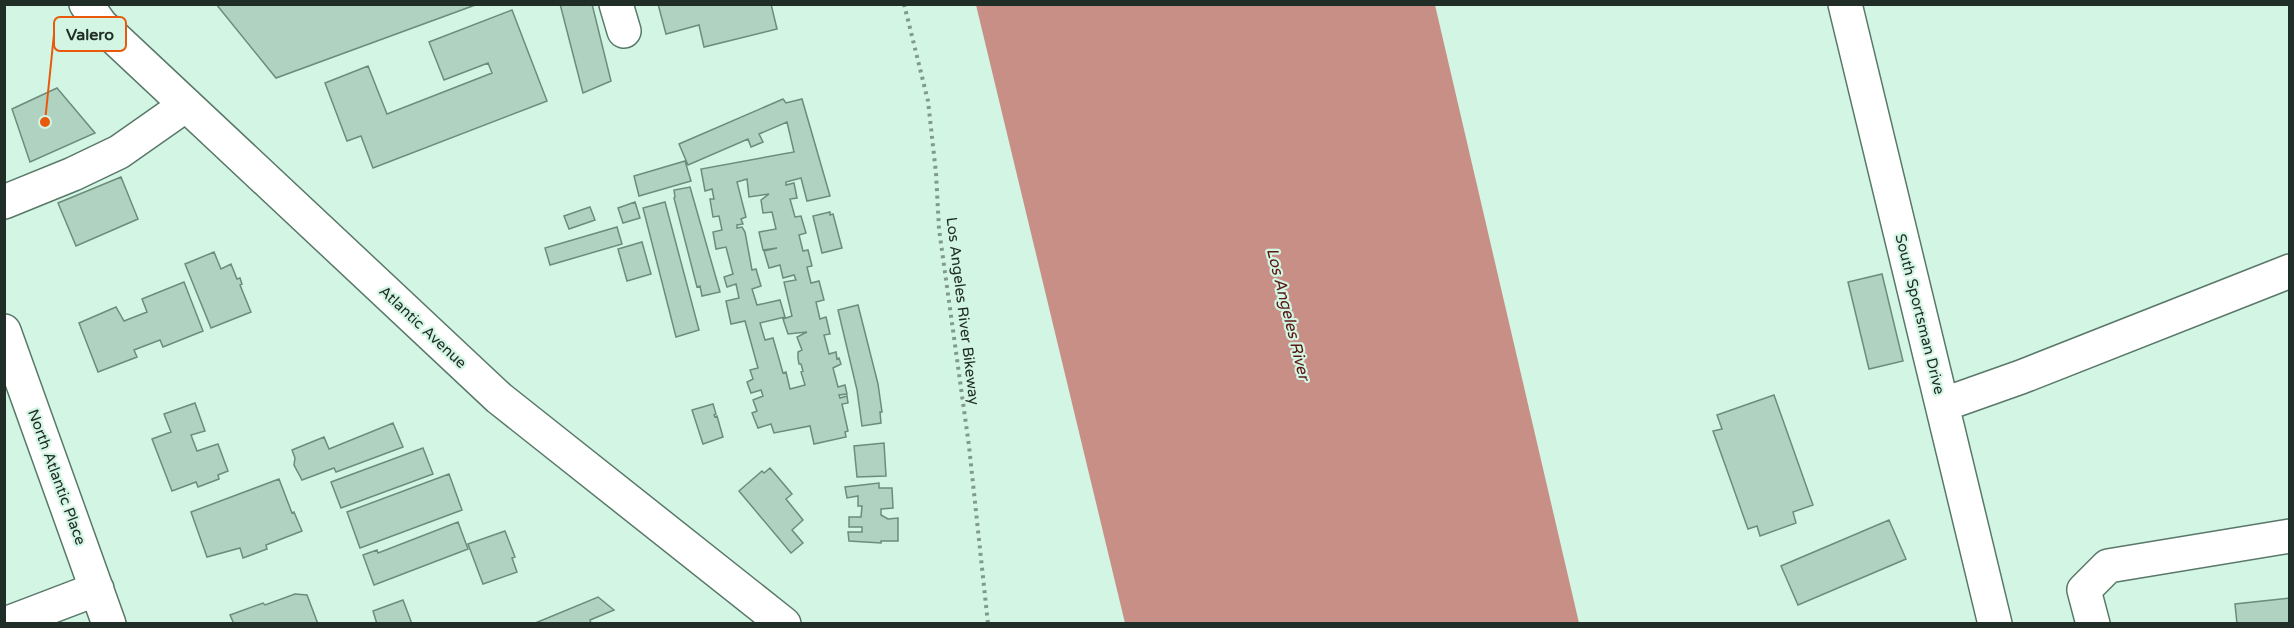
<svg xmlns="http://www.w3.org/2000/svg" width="2294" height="628" font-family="'Varela Round',sans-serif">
<rect width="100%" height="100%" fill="#d3f5e4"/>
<path fill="#c78f86" d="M 976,5 L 1435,5 L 1579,623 L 1125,623 Z"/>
<path fill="#b0d2c1" stroke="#6c8c7c" stroke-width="1.5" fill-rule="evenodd" d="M 216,4 L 478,4 L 276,78 Z
M 560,4 L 592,4 L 611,81 L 583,93 Z
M 658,4 L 771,4 L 777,29 L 704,47 L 699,25 L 666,34 Z
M 512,10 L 547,101 L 373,168 L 361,136 L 347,141 L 325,83 L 368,66 L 387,114 L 492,73 L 488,63 L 444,80 L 429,42 Z
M 57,88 L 95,133 L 30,162 L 12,109 Z
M 783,99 L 786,103 L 802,99 L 830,196 L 807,201 L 801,178 L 786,182 L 786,185 L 794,183 L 797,198 L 790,199 L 795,217 L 801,216 L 806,233 L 799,235 L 803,251 L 808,250 L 812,266 L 807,267 L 811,283 L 819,281 L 824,300 L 816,302 L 820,319 L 826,317 L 830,334 L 824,335 L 829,354 L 836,352 L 837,359 L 839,358 L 841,364 L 833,368 L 838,387 L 845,385 L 847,394 L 839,395 L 840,398 L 847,396 L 848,403 L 842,404 L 848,431 L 845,432 L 846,437 L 814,444 L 810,426 L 774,433 L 771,424 L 758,428 L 752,413 L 757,411 L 753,400 L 763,396 L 761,390 L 751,393 L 747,382 L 753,379 L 750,370 L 758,368 L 745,321 L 731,324 L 726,301 L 739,298 L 736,284 L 727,287 L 724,277 L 733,274 L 726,247 L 716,249 L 713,232 L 722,230 L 719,216 L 713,217 L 710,199 L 714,199 L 712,189 L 705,191 L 701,169 L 794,152 L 787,122 L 759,134 L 763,142 L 751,147 L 748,139 L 688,165 L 679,144 ZM 747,179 L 749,197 L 769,194 L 761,200 L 763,213 L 772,212 L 776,229 L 759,232 L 763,250 L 777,248 L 764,251 L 769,268 L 780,265 L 783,278 L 794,275 L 796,280 L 784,282 L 792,316 L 783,319 L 788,334 L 807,332 L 797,337 L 802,350 L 798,352 L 798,358 L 799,364 L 801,364 L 803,371 L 801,372 L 805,385 L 790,389 L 786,372 L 783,373 L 773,338 L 765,340 L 760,323 L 785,317 L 780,300 L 757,305 L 752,289 L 761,286 L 756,269 L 752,270 L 745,232 L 742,227 L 737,228 L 737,225 L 743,224 L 741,219 L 746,217 L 737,182 Z
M 685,161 L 691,181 L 639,196 L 634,176 Z
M 121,177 L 138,219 L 76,246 L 58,203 Z
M 690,187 L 720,292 L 702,296 L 700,286 L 697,287 L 674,198 L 675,197 L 674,190 Z
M 635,202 L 640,218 L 623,223 L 618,208 Z
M 665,202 L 699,330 L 676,337 L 643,208 Z
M 590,207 L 595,220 L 569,229 L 564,216 Z
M 830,212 L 830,215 L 833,214 L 842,248 L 822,253 L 813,216 Z
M 617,227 L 622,244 L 550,265 L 545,248 Z
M 642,242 L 651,274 L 627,281 L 618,249 Z
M 214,252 L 221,269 L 231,264 L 237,279 L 240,278 L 242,284 L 240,285 L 251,312 L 211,328 L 185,264 Z
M 1882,274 L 1903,361 L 1869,369 L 1848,282 Z
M 184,282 L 203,331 L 163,347 L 160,340 L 134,350 L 137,357 L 98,372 L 79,323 L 116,307 L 124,321 L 147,312 L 142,299 Z
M 858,305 L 878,384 L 882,412 L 880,412 L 881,423 L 862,426 L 857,390 L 838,310 Z
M 1774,395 L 1813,505 L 1793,512 L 1796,523 L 1760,536 L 1757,526 L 1748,529 L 1713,431 L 1722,429 L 1717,415 Z
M 195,403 L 205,431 L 191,435 L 197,451 L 218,444 L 228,471 L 218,475 L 219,479 L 198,487 L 196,482 L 172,491 L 152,439 L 171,432 L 164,414 Z
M 713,404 L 716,414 L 714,415 L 715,417 L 717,416 L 723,437 L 703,444 L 692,410 Z
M 393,423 L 403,447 L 336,472 L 334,468 L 302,480 L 294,465 L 295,458 L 292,450 L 324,437 L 329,449 Z
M 884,443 L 886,476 L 857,477 L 854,446 Z
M 423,448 L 433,474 L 341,508 L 331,482 Z
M 770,468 L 792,494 L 786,499 L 803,520 L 792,530 L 803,543 L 791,553 L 739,491 L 762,471 L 764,473 Z
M 449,474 L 462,510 L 360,548 L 347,512 Z
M 279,479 L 292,513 L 294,512 L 302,531 L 266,545 L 267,549 L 243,558 L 240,548 L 207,557 L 191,512 Z
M 879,483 L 879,488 L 892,488 L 893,508 L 881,509 L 881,515 L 888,519 L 898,518 L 898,541 L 881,541 L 881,543 L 849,541 L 848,532 L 862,532 L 862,527 L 849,527 L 849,517 L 861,517 L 862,506 L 858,506 L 858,496 L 847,498 L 845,487 Z
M 1889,520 L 1906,559 L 1798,605 L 1781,566 Z
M 458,522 L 468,549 L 374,585 L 363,555 L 377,550 L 378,553 Z
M 505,531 L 515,557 L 512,558 L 517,572 L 483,584 L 468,544 Z
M 295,594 L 307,595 L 318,624 L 234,624 L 230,615 L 263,603 L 265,605 Z
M 598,597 L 614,610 L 590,620 L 591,624 L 533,624 Z
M 2290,598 L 2290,624 L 2237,624 L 2235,604 Z
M 403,600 L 412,624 L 377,624 L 373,611 Z"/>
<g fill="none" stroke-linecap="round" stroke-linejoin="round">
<defs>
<path id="minor" d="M 616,4 L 624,31
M 1845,4 L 1995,624
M 4,202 L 73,174 L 119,152 L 186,105
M 4,331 L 109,624
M 1942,405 L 2021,377 L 2290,271
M 5,624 L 97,589
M 2093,624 L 2084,590 L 2108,566 L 2290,536"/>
<path id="major" d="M 86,4 L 101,25 L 499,398 L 784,624"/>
</defs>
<use href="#minor" stroke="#597869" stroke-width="36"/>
<use href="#major" stroke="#597869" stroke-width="36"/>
<path stroke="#829a8e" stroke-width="4" stroke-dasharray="3 4.5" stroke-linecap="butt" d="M 904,4 L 928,101 L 936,173 L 939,229 L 969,446 L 988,624"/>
<use href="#minor" stroke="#fff" stroke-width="33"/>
<use href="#major" stroke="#fff" stroke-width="33"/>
</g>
<g text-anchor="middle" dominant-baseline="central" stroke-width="4.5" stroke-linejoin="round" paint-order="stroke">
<g font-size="15" fill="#212e27" stroke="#d3f5e4">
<text transform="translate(963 311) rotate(83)">Los Angeles River Bikeway</text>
<text transform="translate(1920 314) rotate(76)">South Sportsman Drive</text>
<text transform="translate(423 327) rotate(43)">Atlantic Avenue</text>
<text transform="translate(57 477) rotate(70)">North Atlantic Place</text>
</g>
<g font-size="16" font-style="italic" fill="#5a1611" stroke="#d3f5e4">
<text transform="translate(1288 314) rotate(76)">Los Angeles River</text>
</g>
</g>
<path fill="none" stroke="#e8590c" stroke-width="2" d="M45 122L54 34"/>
<circle fill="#e8590c" stroke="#d3f5e4" stroke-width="2" cx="45" cy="122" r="6"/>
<rect fill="#d3f5e4" stroke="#e8590c" stroke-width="2" x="54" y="17" width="72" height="34" rx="6"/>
<g font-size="16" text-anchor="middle" font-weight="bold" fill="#212e27">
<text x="90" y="40">Valero</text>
</g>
<rect width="2294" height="628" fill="none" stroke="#212e27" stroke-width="12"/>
</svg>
